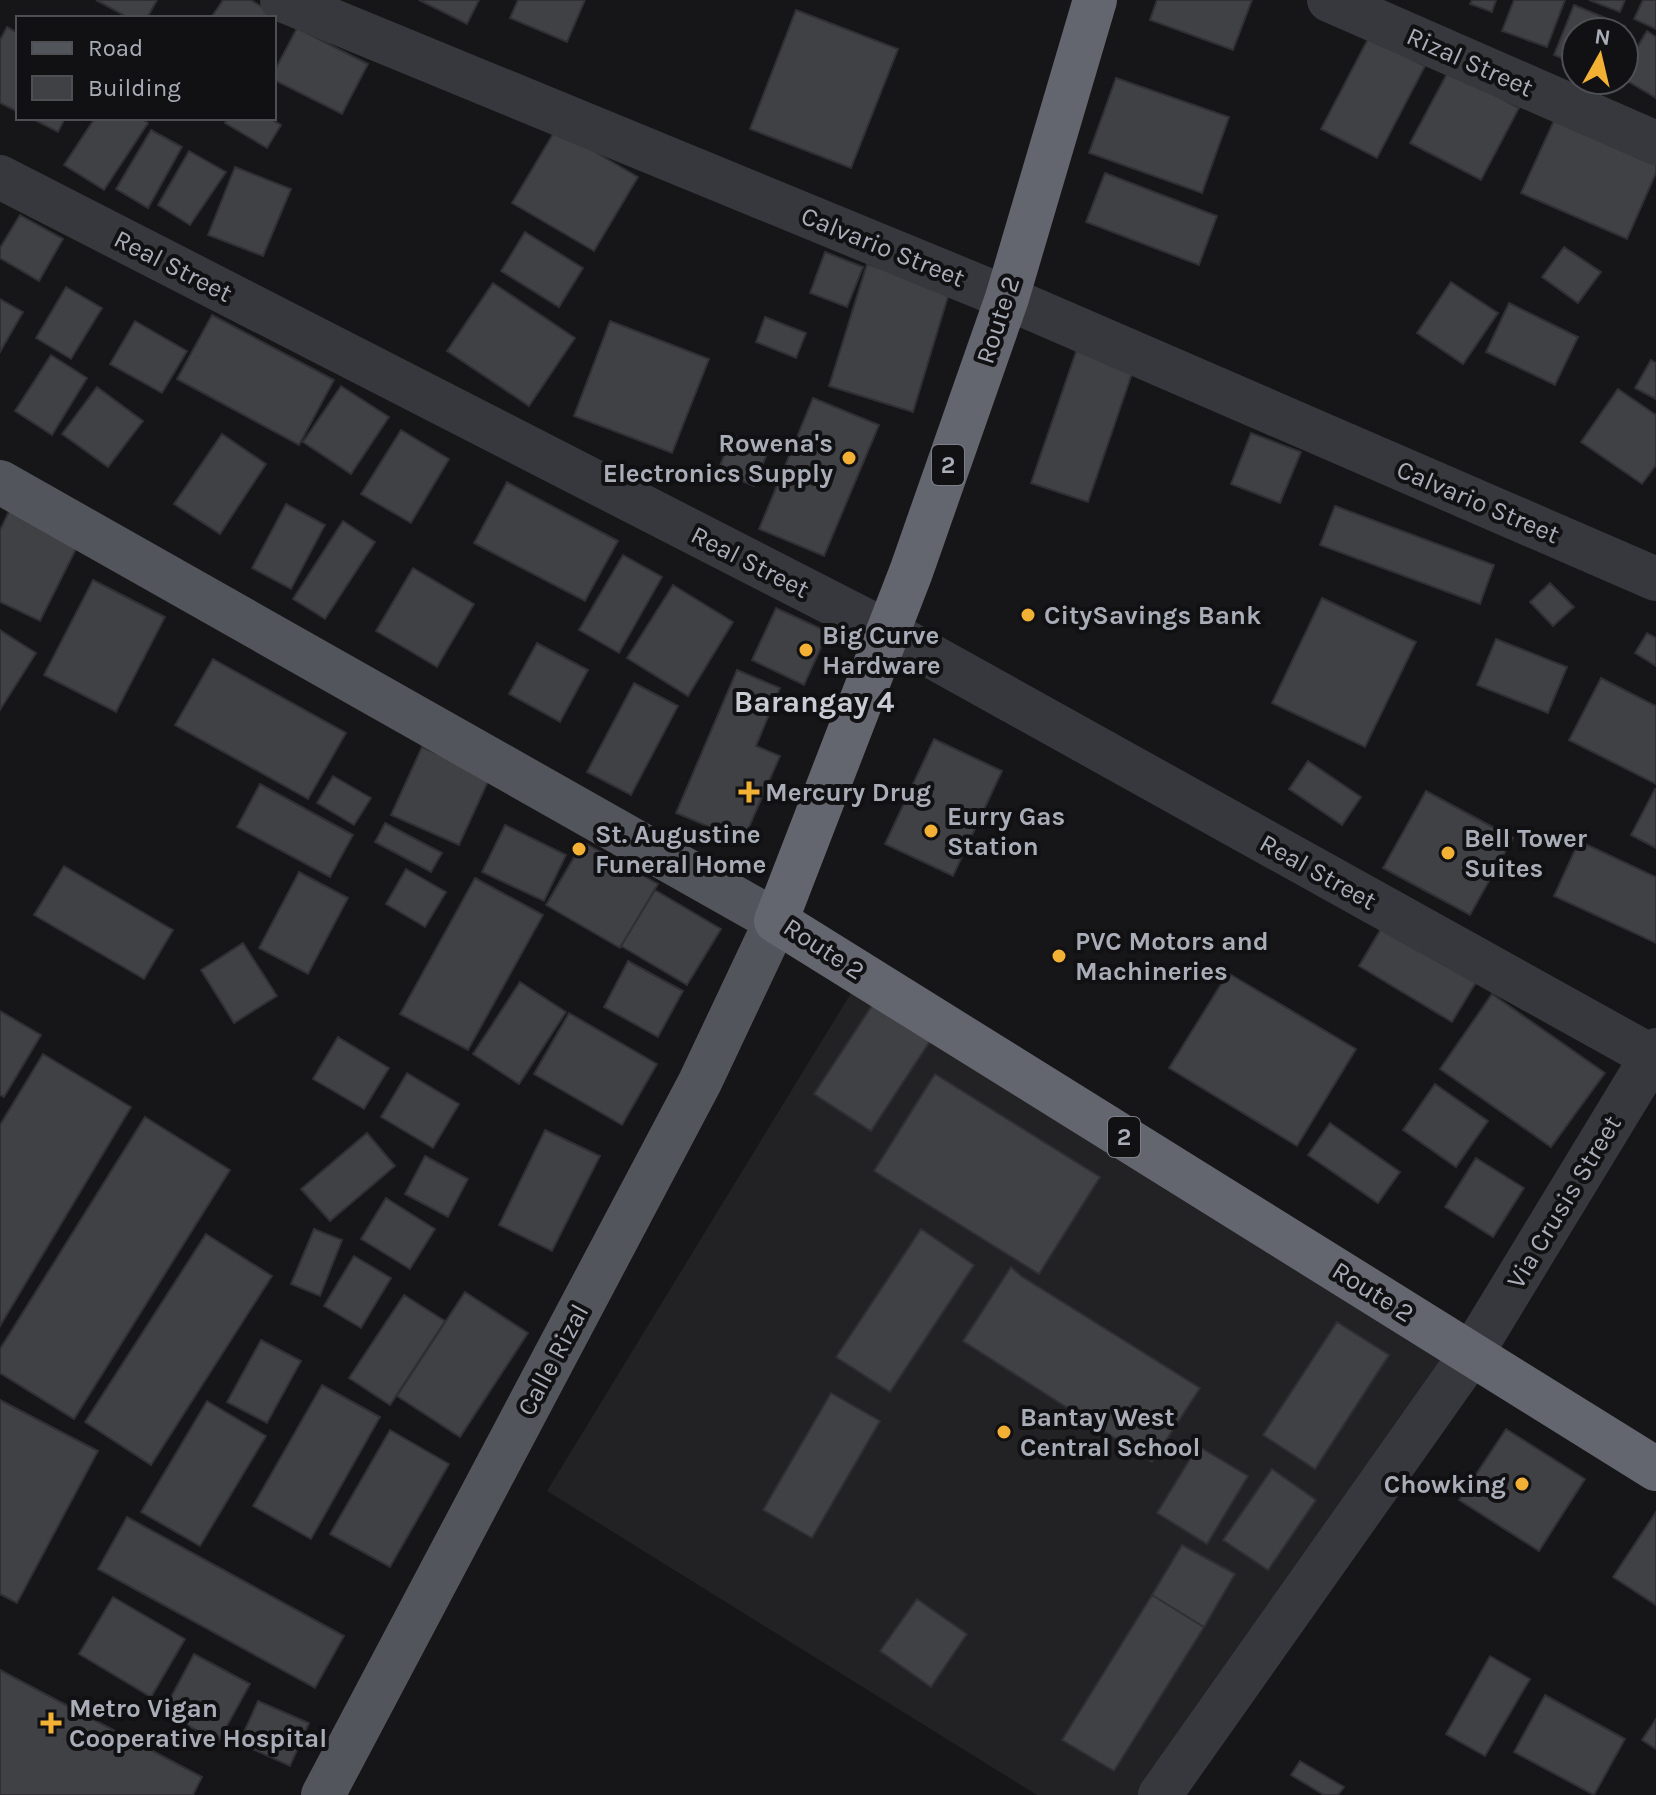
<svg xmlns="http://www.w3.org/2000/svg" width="1656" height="1795" font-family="Karla,sans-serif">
<rect width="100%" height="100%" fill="#161618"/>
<path fill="#222225" d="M 851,993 L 1465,1373 L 1182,1795 L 1037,1795 L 547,1491 Z"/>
<path fill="#404145" stroke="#303034" stroke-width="2" d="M 96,0 L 157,0 L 147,18 L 129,18 Z
M 223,0 L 251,0 L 271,12 L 267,18 L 211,18 Z
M 419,0 L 479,0 L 467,24 Z
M 518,0 L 585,0 L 567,42 L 510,18 Z
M 1157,0 L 1252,0 L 1233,50 L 1150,20 Z
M 1472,0 L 1496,0 L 1492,12 L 1470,4 Z
M 1514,0 L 1565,0 L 1547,47 L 1502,31 Z
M 1589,0 L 1625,0 L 1620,12 Z
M 1643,0 L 1656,0 L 1656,29 L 1634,19 Z
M 1574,5 L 1625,26 L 1622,32 L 1576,32 L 1576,64 L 1554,55 Z
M 796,10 L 898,49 L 851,168 L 750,129 Z
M 7,27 L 18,33 L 18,112 L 0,103 L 0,40 Z
M 297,28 L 368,64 L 342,114 L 274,80 L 274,72 Z
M 1647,31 L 1656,37 L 1656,98 L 1624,79 L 1624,69 Z
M 1369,37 L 1425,66 L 1377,158 L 1321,129 Z
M 1449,70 L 1519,108 L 1481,180 L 1410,143 Z
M 1116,78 L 1229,117 L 1202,193 L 1089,153 Z
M 1557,114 L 1656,158 L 1656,173 L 1627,239 L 1521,193 Z
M 31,118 L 65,118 L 58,132 Z
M 95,118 L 140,118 L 148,123 L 104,190 L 64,165 Z
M 228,118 L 269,118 L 281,125 L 267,148 L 225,123 Z
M 556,129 L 638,177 L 594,251 L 512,203 Z
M 151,130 L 182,147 L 148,208 L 116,189 Z
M 189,151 L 226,172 L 190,225 L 158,205 Z
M 235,167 L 291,189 L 263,256 L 208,235 Z
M 1105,173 L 1217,216 L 1199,265 L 1086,222 Z
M 20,215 L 63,239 L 39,281 L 0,258 L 0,248 Z
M 525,232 L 583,268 L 559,307 L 501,271 Z
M 1564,247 L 1601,272 L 1578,303 L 1542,277 Z
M 825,252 L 863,267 L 847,307 L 810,293 Z
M 867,264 L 950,290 L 913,412 L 829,386 Z
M 1451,282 L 1498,313 L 1463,364 L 1417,333 Z
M 493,283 L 575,338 L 529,406 L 447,351 Z
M 66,287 L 102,308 L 71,359 L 36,338 Z
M 0,299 L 23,312 L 0,352 Z
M 1509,303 L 1578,337 L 1555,385 L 1486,352 Z
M 212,315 L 334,380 L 299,445 L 177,379 Z
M 765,317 L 806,333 L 796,358 L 756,342 Z
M 135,321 L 187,351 L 162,393 L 110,364 Z
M 610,321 L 709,359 L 672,453 L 574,416 Z
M 1079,343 L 1136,362 L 1088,502 L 1031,483 Z
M 51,355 L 87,378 L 52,435 L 15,411 Z
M 1651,360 L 1656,363 L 1656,399 L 1635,388 Z
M 341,386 L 389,417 L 351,474 L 303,442 Z
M 97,387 L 143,421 L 108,467 L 62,434 Z
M 1618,389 L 1656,415 L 1656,465 L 1642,484 L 1581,442 Z
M 813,398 L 879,425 L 824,556 L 759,529 Z
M 401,430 L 449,459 L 411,523 L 361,494 Z
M 1251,433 L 1301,452 L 1280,503 L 1231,484 Z
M 222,434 L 266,464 L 220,534 L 174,504 Z
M 732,435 L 769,449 L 754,486 L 718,471 Z
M 507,482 L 618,541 L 585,601 L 474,543 Z
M 14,501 L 83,535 L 40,621 L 0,602 L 0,530 Z
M 286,504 L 325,525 L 291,589 L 252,568 Z
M 1335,506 L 1494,565 L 1480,604 L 1320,545 Z
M 343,521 L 375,542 L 325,619 L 293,599 Z
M 623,555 L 662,577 L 619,653 L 579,630 Z
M 413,568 L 474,604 L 437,667 L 376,631 Z
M 93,580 L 165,617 L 116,712 L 44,675 Z
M 1550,583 L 1574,607 L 1553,626 L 1530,602 Z
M 673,585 L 733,622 L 688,696 L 627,658 Z
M 1322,598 L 1416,642 L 1365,747 L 1272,703 Z
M 776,608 L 828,632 L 804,685 L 752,660 Z
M 0,630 L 36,653 L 0,710 Z
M 1647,633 L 1656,638 L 1656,666 L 1635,653 Z
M 1496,639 L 1567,667 L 1548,713 L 1477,685 Z
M 537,643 L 588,670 L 560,722 L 509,694 Z
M 213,659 L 346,733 L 308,799 L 175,725 Z
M 737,670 L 780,688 L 756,746 L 780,756 L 743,841 L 676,813 Z
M 1601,678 L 1656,706 L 1656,784 L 1569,740 Z
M 634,683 L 678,706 L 631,795 L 587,772 Z
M 934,739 L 1002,771 L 953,876 L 885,844 Z
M 422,747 L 490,777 L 459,845 L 391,815 Z
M 1308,761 L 1361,797 L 1342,825 L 1289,789 Z
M 333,776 L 371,798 L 354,825 L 317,803 Z
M 260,784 L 353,835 L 330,877 L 237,827 Z
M 1655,789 L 1656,790 L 1656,848 L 1631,835 Z
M 1426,791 L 1513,838 L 1470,915 L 1383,868 Z
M 385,823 L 442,853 L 431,872 L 375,842 Z
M 505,825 L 566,855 L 544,901 L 482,872 Z
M 1579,841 L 1656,877 L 1656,943 L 1554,896 Z
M 583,842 L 658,884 L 620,948 L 546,905 Z
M 64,866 L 173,930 L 144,979 L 34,915 Z
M 406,869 L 446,892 L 425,927 L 386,904 Z
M 299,872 L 348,898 L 308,974 L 259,948 Z
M 475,878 L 543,915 L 468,1050 L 400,1014 Z
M 655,890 L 721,929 L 687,985 L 621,946 Z
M 1388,917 L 1481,974 L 1452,1022 L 1359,966 Z
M 243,943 L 277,996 L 234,1023 L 201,970 Z
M 628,961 L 683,991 L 658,1037 L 604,1007 Z
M 1228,973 L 1356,1049 L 1297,1146 L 1169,1068 Z
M 520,982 L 566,1012 L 519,1084 L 473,1054 Z
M 1492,994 L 1605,1073 L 1551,1147 L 1440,1069 Z
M 873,1004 L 930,1041 L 871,1131 L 814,1094 Z
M 0,1011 L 41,1035 L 4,1097 L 0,1095 Z
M 569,1013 L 657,1064 L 622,1125 L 534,1074 Z
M 338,1037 L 389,1068 L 364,1109 L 313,1079 Z
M 43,1054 L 131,1107 L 0,1326 L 0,1125 Z
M 407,1073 L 459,1104 L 433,1148 L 381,1117 Z
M 935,1074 L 1100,1177 L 1039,1274 L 874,1171 Z
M 1435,1084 L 1488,1121 L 1456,1167 L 1403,1130 Z
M 145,1117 L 230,1170 L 74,1419 L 0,1373 L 0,1349 Z
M 1330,1123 L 1400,1172 L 1378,1203 L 1308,1155 Z
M 545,1130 L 600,1156 L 552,1251 L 499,1225 Z
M 367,1133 L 395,1166 L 330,1221 L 301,1189 Z
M 425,1156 L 468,1179 L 448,1217 L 405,1194 Z
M 1476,1158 L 1524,1188 L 1493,1237 L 1445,1207 Z
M 386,1198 L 435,1229 L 410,1269 L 361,1239 Z
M 314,1229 L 342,1240 L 320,1296 L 291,1284 Z
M 921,1229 L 974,1265 L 890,1392 L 836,1357 Z
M 206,1234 L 272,1276 L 151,1465 L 85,1422 Z
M 354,1256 L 391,1278 L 361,1328 L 324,1306 Z
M 1011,1267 L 1021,1276 L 1200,1388 L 1152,1462 L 963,1341 Z
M 465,1292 L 528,1333 L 460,1437 L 397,1396 Z
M 404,1295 L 445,1321 L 390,1405 L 349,1378 Z
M 1337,1322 L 1389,1355 L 1315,1469 L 1263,1435 Z
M 261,1340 L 301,1361 L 267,1423 L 227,1402 Z
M 322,1385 L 380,1417 L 311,1539 L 253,1506 Z
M 831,1393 L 880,1421 L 812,1538 L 763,1510 Z
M 0,1400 L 98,1451 L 17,1603 L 0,1594 Z
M 207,1401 L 266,1436 L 200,1546 L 141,1512 Z
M 1506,1429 L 1585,1479 L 1539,1551 L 1459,1500 Z
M 390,1430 L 449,1464 L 390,1567 L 330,1534 Z
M 1198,1446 L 1248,1476 L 1207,1544 L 1157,1513 Z
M 1272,1469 L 1316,1500 L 1268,1570 L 1223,1540 Z
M 1656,1512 L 1656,1605 L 1613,1577 Z
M 127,1517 L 344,1636 L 315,1688 L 98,1569 Z
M 1182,1545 L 1235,1574 L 1204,1627 L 1152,1595 Z
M 1152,1595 L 1204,1627 L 1114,1771 L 1062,1740 Z
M 113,1597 L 185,1639 L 151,1697 L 79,1654 Z
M 917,1599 L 967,1634 L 931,1687 L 880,1651 Z
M 194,1654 L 250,1684 L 218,1742 L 163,1712 Z
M 1490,1656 L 1530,1679 L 1485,1756 L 1446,1734 Z
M 0,1670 L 202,1777 L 193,1795 L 0,1795 Z
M 1545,1695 L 1625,1739 L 1594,1795 L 1514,1752 Z
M 258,1701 L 309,1723 L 290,1766 L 239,1743 Z
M 1656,1719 L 1656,1749 L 1642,1740 Z
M 1300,1761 L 1344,1787 L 1338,1795 L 1324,1795 L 1291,1775 Z"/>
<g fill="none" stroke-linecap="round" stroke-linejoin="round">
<path stroke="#37383d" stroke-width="44" d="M 282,0 L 1007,298 L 1656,579
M 1329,0 L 1656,143
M 0,177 L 888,632 L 1656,1059
M 1160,1795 L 1472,1353 L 1656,1050"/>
<path stroke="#53555c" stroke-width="44" d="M 0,482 L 776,921 L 700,1082 L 323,1795"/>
<path stroke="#63666e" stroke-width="44" d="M 1095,0 L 1007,298 L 911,572 L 776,921 L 1656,1469"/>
</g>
<g fill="#f2b134" stroke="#111113" stroke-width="3">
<circle cx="849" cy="458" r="8"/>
<circle cx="1028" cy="615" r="8"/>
<circle cx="806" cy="650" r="8"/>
<path d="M745 780h8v8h8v8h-8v8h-8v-8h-8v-8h8z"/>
<circle cx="931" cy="831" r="8"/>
<circle cx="579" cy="849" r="8"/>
<circle cx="1448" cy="853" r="8"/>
<circle cx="1059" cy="956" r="8"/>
<circle cx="1004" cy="1432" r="8"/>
<circle cx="1522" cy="1484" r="8"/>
<path d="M47 1711h8v8h8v8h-8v8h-8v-8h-8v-8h8z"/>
</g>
<g text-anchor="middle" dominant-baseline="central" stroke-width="8" stroke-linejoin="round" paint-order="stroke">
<g fill="#111113" stroke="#7b7e86" stroke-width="2">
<rect x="932" y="445" width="32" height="40" rx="6"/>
<rect x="1108" y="1117" width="32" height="40" rx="6"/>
</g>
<g font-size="24" font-weight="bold" fill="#a8adb8">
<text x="948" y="465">2</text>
<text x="1124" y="1137">2</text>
</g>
<g font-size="26" fill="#a8adb8" stroke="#111113">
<text transform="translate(1470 62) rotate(24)">Rizal Street</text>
<text transform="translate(883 247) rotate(22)">Calvario Street</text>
<text transform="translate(173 266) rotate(27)">Real Street</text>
<text transform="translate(998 320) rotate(-72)">Route 2</text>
<text transform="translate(1478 502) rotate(23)">Calvario Street</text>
<text transform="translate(750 562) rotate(27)">Real Street</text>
<text transform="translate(1318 872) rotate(29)">Real Street</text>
<text transform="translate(824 949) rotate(33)">Route 2</text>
<text transform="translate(1564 1202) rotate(-59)">Via Crusis Street</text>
<text transform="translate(1373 1292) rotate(32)">Route 2</text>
<text transform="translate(553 1360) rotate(-62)">Calle Rizal</text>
</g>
<g font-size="26" font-weight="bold" fill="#a8adb8" stroke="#111113" text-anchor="start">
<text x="833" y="443" text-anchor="end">Rowena's<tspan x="833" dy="30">Electronics Supply</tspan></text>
<text x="1044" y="615">CitySavings Bank</text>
<text x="822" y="635">Big Curve<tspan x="822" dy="30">Hardware</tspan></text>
<text x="765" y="792">Mercury Drug</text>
<text x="947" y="816">Eurry Gas<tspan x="947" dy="30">Station</tspan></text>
<text x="595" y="834">St. Augustine<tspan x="595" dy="30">Funeral Home</tspan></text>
<text x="1464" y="838">Bell Tower<tspan x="1464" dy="30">Suites</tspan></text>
<text x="1075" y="941">PVC Motors and<tspan x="1075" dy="30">Machineries</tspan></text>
<text x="1020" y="1417">Bantay West<tspan x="1020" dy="30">Central School</tspan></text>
<text x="1506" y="1484" text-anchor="end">Chowking</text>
<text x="69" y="1708">Metro Vigan<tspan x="69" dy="30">Cooperative Hospital</tspan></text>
</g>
<g font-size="30" font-weight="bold" fill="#c9ccd4" stroke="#111113">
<text x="814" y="702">Barangay 4</text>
</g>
</g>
<rect x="16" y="16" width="260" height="104" fill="#111113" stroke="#4d4f55" stroke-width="2"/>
<rect x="32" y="42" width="40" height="12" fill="#53555c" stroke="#4d4f55" stroke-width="2"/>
<text x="88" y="56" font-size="24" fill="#a8adb8">Road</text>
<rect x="32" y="76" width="40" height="24" fill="#404145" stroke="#4d4f55" stroke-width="2"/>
<text x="88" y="96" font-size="24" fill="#a8adb8">Building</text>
<g transform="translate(1600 56) rotate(8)"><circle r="38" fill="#111113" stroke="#4d4f55" stroke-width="2"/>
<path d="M0-6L14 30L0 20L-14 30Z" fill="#f2b134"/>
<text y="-12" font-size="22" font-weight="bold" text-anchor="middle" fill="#a8adb8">N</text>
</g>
</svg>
